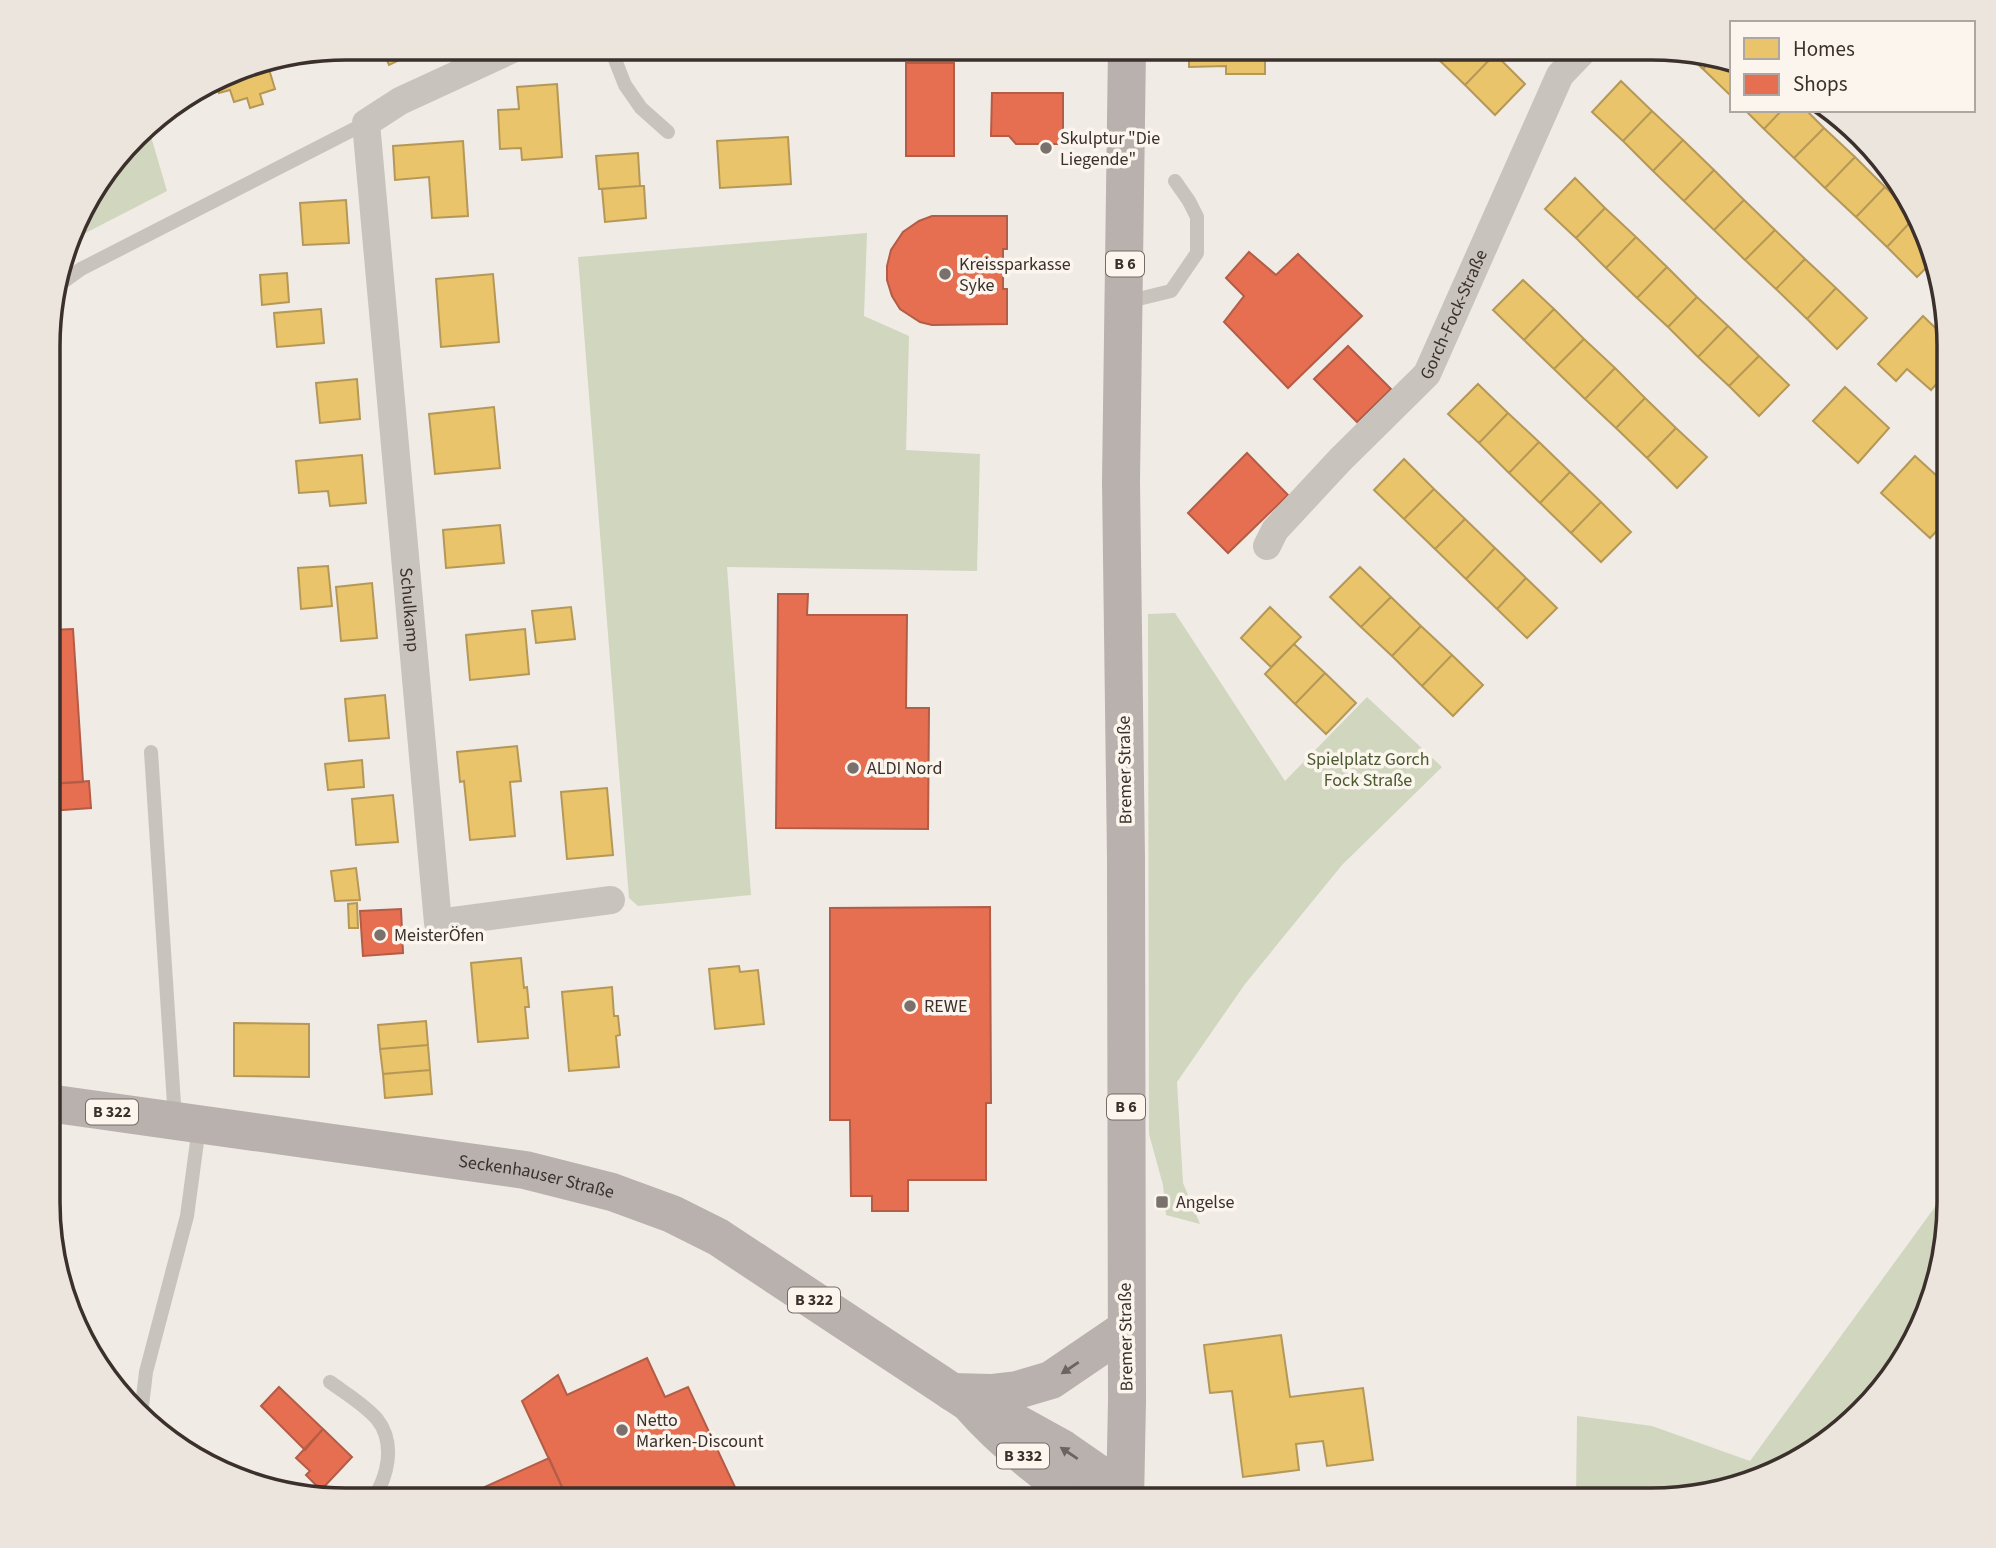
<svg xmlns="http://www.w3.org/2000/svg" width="1996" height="1548" font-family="'Source Sans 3',sans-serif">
<rect width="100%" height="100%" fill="#f0ebe5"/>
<path fill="#d1d6bf" d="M 147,123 L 167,191 L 72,240 L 87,197 Z
M 867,233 L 864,316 L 909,336 L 906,450 L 980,454 L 977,571 L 727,567 L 751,895 L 638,906 L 629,898 L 578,257 Z
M 1175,613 L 1285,781 L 1367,697 L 1442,767 L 1342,865 L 1245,984 L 1177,1082 L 1183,1183 L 1200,1224 L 1166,1215 L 1163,1185 L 1149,1134 L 1148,614 Z
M 1948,1189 L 1948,1223 L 1926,1317 L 1875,1400 L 1765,1478 L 1651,1501 L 1576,1501 L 1577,1416 L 1652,1426 L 1750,1461 Z"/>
<path fill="#e9c46a" stroke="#b59857" stroke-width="2" d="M 381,47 L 427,47 L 389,65 Z
M 706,47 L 761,47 L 761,48 L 706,53 Z
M 1189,48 L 1265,48 L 1265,74 L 1226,74 L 1226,66 L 1189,67 Z
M 1441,48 L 1488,48 L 1495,54 L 1465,85 L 1434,55 Z
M 1684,51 L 1714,58 L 1703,69 Z
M 1495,54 L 1525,84 L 1495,115 L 1465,85 Z
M 1714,58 L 1732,62 L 1732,97 L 1703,69 Z
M 268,66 L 275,89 L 260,94 L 263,104 L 250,108 L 247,98 L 234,102 L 230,90 L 219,93 L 216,82 L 239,69 L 240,74 Z
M 1621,81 L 1652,111 L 1623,141 L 1592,112 Z
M 557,84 L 562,157 L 522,160 L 521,148 L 500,149 L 498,110 L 519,109 L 517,87 Z
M 1745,110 L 1782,110 L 1764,129 Z
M 1782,110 L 1806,110 L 1824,128 L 1794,158 L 1764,129 Z
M 1652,111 L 1683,140 L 1653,171 L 1623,141 Z
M 1824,128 L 1855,157 L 1825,188 L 1794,158 Z
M 788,137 L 791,184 L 720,188 L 717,141 Z
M 1683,140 L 1714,170 L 1684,201 L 1653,171 Z
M 463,141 L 468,216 L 432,218 L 429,177 L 395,180 L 393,146 Z
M 638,153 L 640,186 L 599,189 L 596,156 Z
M 1855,157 L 1885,187 L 1856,217 L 1825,188 Z
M 1714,170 L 1744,200 L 1714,230 L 1684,201 Z
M 1575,178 L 1605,208 L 1576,238 L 1545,209 Z
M 640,186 L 644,186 L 646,218 L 605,222 L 602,189 Z
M 1885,187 L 1916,216 L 1887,247 L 1856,217 Z
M 346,200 L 349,243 L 303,245 L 300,203 Z
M 1744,200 L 1775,230 L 1745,260 L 1714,230 Z
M 1605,208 L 1636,237 L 1606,268 L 1576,238 Z
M 1916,216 L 1920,220 L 1930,264 L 1917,277 L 1887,247 Z
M 1775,230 L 1805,259 L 1776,289 L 1745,260 Z
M 1636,237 L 1667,267 L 1637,298 L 1606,268 Z
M 1805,259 L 1836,288 L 1807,319 L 1776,289 Z
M 1667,267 L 1697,297 L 1668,327 L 1637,298 Z
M 287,273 L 289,302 L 262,305 L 260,275 Z
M 493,274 L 499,342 L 441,347 L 436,279 Z
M 1523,280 L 1554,309 L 1524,340 L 1493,310 Z
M 1836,288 L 1867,318 L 1837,349 L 1807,319 Z
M 1697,297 L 1728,326 L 1698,357 L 1668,327 Z
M 321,309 L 324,343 L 277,347 L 274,313 Z
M 1554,309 L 1584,339 L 1554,369 L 1524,340 Z
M 1923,316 L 1947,339 L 1949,345 L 1949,370 L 1931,390 L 1907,369 L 1896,381 L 1878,364 Z
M 1728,326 L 1759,356 L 1729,386 L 1698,357 Z
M 1584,339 L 1615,368 L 1585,399 L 1554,369 Z
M 1759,356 L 1789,385 L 1759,416 L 1729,386 Z
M 1615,368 L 1645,398 L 1616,428 L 1585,399 Z
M 357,379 L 360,419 L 320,423 L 316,383 Z
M 1478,384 L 1508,413 L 1479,443 L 1448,414 Z
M 1845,387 L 1889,428 L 1858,463 L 1813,421 Z
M 1645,398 L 1676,428 L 1647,458 L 1616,428 Z
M 494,407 L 500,468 L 435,474 L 429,414 Z
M 1508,413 L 1539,442 L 1509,473 L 1479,443 Z
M 1676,428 L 1707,457 L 1677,488 L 1647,458 Z
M 1539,442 L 1570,472 L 1540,503 L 1509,473 Z
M 362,455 L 366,503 L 330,506 L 328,491 L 299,493 L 296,461 Z
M 1915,456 L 1949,487 L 1949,518 L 1930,538 L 1881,493 Z
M 1404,459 L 1434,489 L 1404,519 L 1374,490 Z
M 1570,472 L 1601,502 L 1571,533 L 1540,503 Z
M 1434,489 L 1465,519 L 1435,549 L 1404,519 Z
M 1601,502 L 1631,532 L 1601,562 L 1571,533 Z
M 1465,519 L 1495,548 L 1466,579 L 1435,549 Z
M 500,525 L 504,563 L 446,568 L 443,530 Z
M 1495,548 L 1526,578 L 1497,609 L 1466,579 Z
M 328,566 L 332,606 L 301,609 L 298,568 Z
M 1360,567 L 1391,597 L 1361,627 L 1330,597 Z
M 1526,578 L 1557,608 L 1527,638 L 1497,609 Z
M 372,583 L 377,638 L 341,641 L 336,587 Z
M 1391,597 L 1421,626 L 1392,656 L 1361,627 Z
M 571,607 L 575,639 L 536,643 L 532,611 Z
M 1270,607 L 1301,637 L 1271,667 L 1241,638 Z
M 1421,626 L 1452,655 L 1422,686 L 1392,656 Z
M 525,629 L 529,674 L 470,680 L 466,635 Z
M 1294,644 L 1325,673 L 1295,704 L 1265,674 Z
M 1452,655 L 1483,685 L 1453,716 L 1422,686 Z
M 1325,673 L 1356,703 L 1326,734 L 1295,704 Z
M 385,695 L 389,738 L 349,741 L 345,699 Z
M 517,746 L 521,781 L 510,782 L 515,836 L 470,840 L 464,781 L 460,782 L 457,752 Z
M 362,760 L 364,787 L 328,790 L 325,764 Z
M 607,788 L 613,855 L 567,859 L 561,792 Z
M 393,795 L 398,842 L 356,845 L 352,799 Z
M 356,868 L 360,900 L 335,901 L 331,871 Z
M 357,903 L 358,928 L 349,928 L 348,904 Z
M 521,958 L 524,988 L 527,987 L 529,1007 L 525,1007 L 528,1038 L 478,1042 L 471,963 Z
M 739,966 L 740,972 L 758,970 L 764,1024 L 715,1029 L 709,969 Z
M 612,987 L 614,1016 L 618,1016 L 620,1035 L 616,1036 L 619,1067 L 569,1071 L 562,992 Z
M 426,1021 L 428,1045 L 380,1049 L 378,1025 Z
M 234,1023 L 309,1024 L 309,1077 L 234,1076 Z
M 428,1045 L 430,1070 L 383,1074 L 380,1049 Z
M 430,1070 L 432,1094 L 385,1098 L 383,1074 Z
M 1281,1335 L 1290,1397 L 1363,1388 L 1373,1460 L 1327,1466 L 1323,1441 L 1296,1444 L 1299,1470 L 1243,1477 L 1232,1391 L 1210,1393 L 1204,1345 Z"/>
<path fill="#e76f51" stroke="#b35c46" stroke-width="2" d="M 906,63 L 954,63 L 954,156 L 906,156 Z
M 992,93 L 1063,93 L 1063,144 L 1016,144 L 1009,136 L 991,136 Z
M 932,216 L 1007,216 L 1007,249 L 1003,249 L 1003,289 L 1007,289 L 1007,324 L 932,325 L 920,322 L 900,309 L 892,296 L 887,280 L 887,266 L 891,250 L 903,232 L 919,221 Z
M 1249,252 L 1276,275 L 1298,254 L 1362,316 L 1288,388 L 1224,322 L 1244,296 L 1226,278 Z
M 1348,346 L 1391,389 L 1357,422 L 1314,379 Z
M 1247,453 L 1288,495 L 1228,553 L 1188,513 Z
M 778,594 L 808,594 L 807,615 L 907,615 L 906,708 L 929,708 L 928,829 L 776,828 Z
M 73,629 L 83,782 L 49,784 L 49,630 Z
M 89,781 L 91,808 L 49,811 L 49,784 Z
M 990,907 L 991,1103 L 986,1103 L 986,1180 L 908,1180 L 908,1211 L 872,1211 L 872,1196 L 851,1196 L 850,1120 L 830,1120 L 830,908 Z
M 401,909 L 403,953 L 363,956 L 360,911 Z
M 647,1358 L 665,1397 L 688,1387 L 741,1500 L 568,1500 L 522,1401 L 558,1375 L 567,1395 Z
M 279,1387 L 323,1429 L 305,1450 L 261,1406 Z
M 323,1429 L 352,1457 L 321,1490 L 306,1475 L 310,1471 L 296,1458 Z
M 549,1458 L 568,1500 L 456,1500 Z"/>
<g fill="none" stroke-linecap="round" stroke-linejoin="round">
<path stroke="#c9c3be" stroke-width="14" d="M 610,47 L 625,85 L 641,108 L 668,132
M 56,287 L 81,269 L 366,123
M 1126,302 L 1171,291 L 1197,253 L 1197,217 L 1189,201 L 1175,181
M 151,752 L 175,1119
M 330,1382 C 345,1393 364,1404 377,1419 C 396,1443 388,1478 372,1500
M 146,1423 L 142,1406 L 146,1372 L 187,1216 L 199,1127"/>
<g stroke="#c9c3be" stroke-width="28">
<path id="s1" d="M 517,47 L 400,101 L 366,123 L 438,923 L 611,900"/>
<path id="s2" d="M 1267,546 L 1275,530 L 1340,460 L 1427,374 L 1560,75 L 1586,48"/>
</g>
<g stroke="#b8b1ad" stroke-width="38">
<path id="s3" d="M 48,1103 L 525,1170 L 612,1192 L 672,1214 L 718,1237 L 969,1403 C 1003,1442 1041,1472 1084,1500"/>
<path d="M 952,1392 L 991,1393 L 1017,1390 L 1051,1380 L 1126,1329"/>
<path d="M 996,1412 L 1063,1449 L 1125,1492"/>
<path d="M 1125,1501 L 1127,1401 L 1126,858 L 1121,481 L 1127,48"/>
</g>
</g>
<defs><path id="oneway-solid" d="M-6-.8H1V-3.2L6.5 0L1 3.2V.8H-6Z" transform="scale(1.75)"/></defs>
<g fill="#6d645f">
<use href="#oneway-solid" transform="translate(1070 1368) rotate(146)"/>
<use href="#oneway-solid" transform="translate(1069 1453) rotate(-146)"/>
</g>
<g fill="#7a716c" stroke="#fbf5ee" stroke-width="2.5">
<circle cx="1046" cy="148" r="7"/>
<circle cx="945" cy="274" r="7"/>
<circle cx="853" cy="768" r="7"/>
<circle cx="380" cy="935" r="7"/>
<circle cx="910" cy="1006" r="7"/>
<rect x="1155" y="1195" width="14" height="14" rx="3.5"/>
<circle cx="622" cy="1430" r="7"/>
</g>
<g text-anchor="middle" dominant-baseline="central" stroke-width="7" stroke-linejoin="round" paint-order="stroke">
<g fill="#fbf5ee" stroke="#756b66" stroke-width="2">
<rect x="1106" y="251.5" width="38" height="25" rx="5"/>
<rect x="1107" y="1094.5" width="38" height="25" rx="5"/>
<rect x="86" y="1099.5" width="52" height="25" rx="5"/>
<rect x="788" y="1287.5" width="52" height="25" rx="5"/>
<rect x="997" y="1443.5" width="52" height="25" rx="5"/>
</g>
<g font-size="16" font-weight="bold" fill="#3b302b">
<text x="1125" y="264">B 6</text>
<text x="1126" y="1107">B 6</text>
<text x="112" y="1112">B 322</text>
<text x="814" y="1300">B 322</text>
<text x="1023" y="1456">B 332</text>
</g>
<g font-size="18" fill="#3b302b" stroke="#fbf5ee" text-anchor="start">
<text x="1060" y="138">Skulptur "Die<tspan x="1060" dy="21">Liegende"</tspan></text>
<text x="959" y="264">Kreissparkasse<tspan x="959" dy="21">Syke</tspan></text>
<text x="867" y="768">ALDI Nord</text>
<text x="394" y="935">MeisterÖfen</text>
<text x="924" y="1006">REWE</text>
<text x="1176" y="1202">Angelse</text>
<text x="636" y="1420">Netto<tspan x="636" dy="21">Marken-Discount</tspan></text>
</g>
<g font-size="18" fill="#3b302b" stroke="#fbf5ee">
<text stroke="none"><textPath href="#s2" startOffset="301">Gorch-Fock-Straße</textPath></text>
<text stroke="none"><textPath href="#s1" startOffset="658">Schulkamp</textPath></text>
<text transform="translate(1125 770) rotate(-91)">Bremer Straße</text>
<text stroke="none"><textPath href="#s3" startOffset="494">Seckenhauser Straße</textPath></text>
<text transform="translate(1126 1337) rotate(-91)">Bremer Straße</text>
</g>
<g font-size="18" fill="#4a5a2e" stroke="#fbf5ee">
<text x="1368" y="759">Spielplatz Gorch<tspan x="1368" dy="21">Fock Straße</tspan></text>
</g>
</g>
<path d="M0 0H1996V1548H0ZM346 60H1651A286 286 0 0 1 1937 346V1202A286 286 0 0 1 1651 1488H346A286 286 0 0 1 60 1202V346A286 286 0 0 1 346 60Z" fill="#ece5de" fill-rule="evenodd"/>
<path fill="none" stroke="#3b302b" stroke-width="3.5" d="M346 60H1651A286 286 0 0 1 1937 346V1202A286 286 0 0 1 1651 1488H346A286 286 0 0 1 60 1202V346A286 286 0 0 1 346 60Z"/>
<rect x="1730" y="21" width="245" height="91" fill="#fbf5ee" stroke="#aea6a0" stroke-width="2"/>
<rect x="1744" y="38" width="35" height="21" fill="#e9c46a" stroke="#aea6a0" stroke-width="2"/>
<text x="1793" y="56" font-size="21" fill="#3b302b">Homes</text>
<rect x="1744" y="74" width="35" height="21" fill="#e76f51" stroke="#aea6a0" stroke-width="2"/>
<text x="1793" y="91" font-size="21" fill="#3b302b">Shops</text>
</svg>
